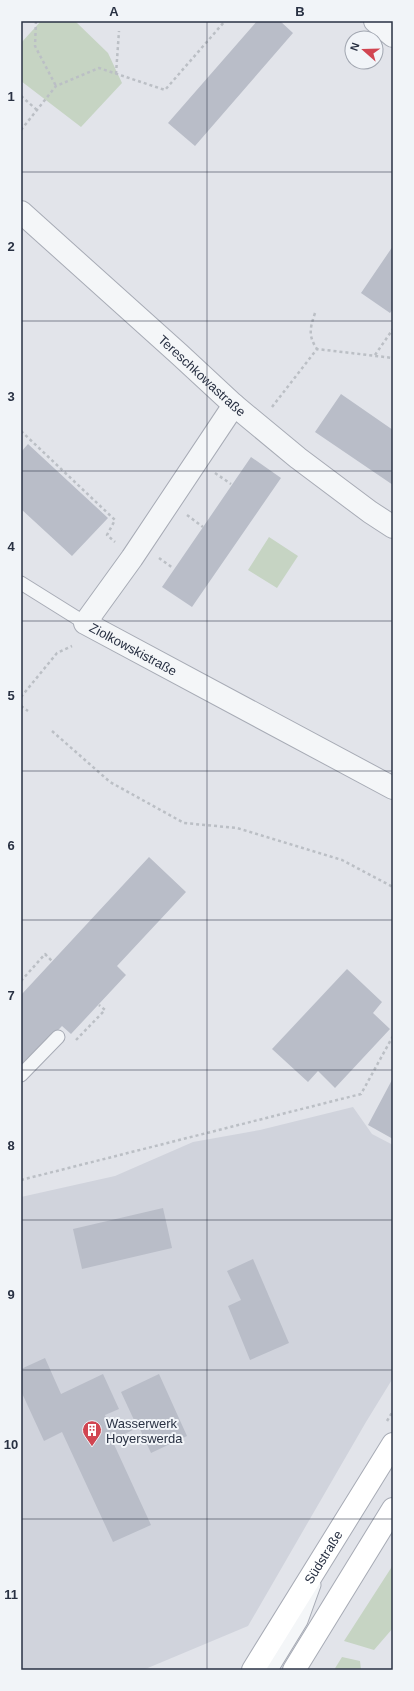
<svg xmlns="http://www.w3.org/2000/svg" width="414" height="1691" font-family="Helvetica,sans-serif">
<rect width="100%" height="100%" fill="#e2e4ea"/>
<path fill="#d0d3dc" d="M 353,1107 L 372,1134 L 393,1145 L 393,1378 L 366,1422 L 248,1626 L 143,1670 L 21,1670 L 21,1197 L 115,1176 L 193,1142 L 260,1130 Z"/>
<path fill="#c6d4c3" d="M 41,21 L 75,21 L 108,53 L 122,83 L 81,127 L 21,81 L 21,43 Z
M 269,537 L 298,556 L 277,588 L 248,570 Z
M 393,1565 L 393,1628 L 374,1650 L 344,1641 Z
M 342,1657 L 360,1661 L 361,1670 L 334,1670 Z"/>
<path fill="#b9bdc8" d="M 257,21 L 280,21 L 293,33 L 195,146 L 168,123 Z
M 393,246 L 393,309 L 390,313 L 361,293 Z
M 341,394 L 393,430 L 393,485 L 315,432 Z
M 28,444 L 108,518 L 72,556 L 21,509 L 21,452 Z
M 251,457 L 281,478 L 192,607 L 162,587 Z
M 149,857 L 186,892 L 117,966 L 126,975 L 71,1034 L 62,1026 L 21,1069 L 21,995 Z
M 347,969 L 382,1002 L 373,1013 L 390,1029 L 335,1088 L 318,1071 L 308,1082 L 272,1049 Z
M 393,1078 L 393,1139 L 368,1125 Z
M 163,1208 L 172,1248 L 82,1269 L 73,1229 Z
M 253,1259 L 289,1343 L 250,1360 L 228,1306 L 241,1300 L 227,1271 Z
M 45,1358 L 61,1394 L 103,1374 L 119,1409 L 105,1415 L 112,1430 L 134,1420 L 121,1392 L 159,1374 L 187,1436 L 151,1453 L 139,1427 L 112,1440 L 151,1525 L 113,1542 L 62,1432 L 44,1441 L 21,1391 L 21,1369 Z"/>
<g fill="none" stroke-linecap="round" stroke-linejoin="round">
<defs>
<path id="service" d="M 21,583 L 85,623
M 21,1075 L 58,1037
M 271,1670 L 301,1621 L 314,1585"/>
<g id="minor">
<path d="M 375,21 L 393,36"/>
<path id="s1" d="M 21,212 L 179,354 L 234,405 L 298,458 L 370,512 L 393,527"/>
<path id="s2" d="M 234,405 L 132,558 L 85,623 L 393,788"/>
</g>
<g id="secondary">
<path id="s3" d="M 253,1670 L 393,1444"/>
<path d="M 294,1670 L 393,1509"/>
</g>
</defs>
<use href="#service" stroke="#a7abb5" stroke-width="15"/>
<use href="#minor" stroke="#a7abb5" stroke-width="24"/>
<use href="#secondary" stroke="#a7abb5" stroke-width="24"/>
<path stroke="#bbbfc5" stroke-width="2.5" stroke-dasharray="3 3" stroke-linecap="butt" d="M 36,21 L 35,46 L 56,86
M 116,74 L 119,31
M 21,96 L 37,110
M 21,130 L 56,86 L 99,68 L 165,90 L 225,21
M 315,313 C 310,328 308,336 317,349
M 375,355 L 393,329
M 272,407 L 317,349 L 393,358
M 21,431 L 115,520 L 107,535 L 115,542
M 215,473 L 231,484
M 187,515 L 203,527
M 159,558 L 173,568
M 21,697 L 57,653 L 72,646
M 21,706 L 28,711
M 52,731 L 110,782 L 184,823 L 237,828 L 342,860 L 393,887
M 21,981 L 45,954 L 52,961
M 76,1040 L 105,1010 L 99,1005
M 21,1180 L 361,1094 L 393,1036
M 387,1421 L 393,1411"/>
<use href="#service" stroke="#f4f6f8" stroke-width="13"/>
<use href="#minor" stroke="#f4f6f8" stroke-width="22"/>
<use href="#secondary" stroke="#fff" stroke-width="22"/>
</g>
<path fill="none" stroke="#293143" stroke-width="1" stroke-opacity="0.55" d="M 207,21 L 207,1670M 21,172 L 393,172M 21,321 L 393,321M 21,471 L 393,471M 21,621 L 393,621M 21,771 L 393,771M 21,920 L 393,920M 21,1070 L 393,1070M 21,1220 L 393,1220M 21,1370 L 393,1370M 21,1519 L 393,1519"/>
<defs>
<symbol id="building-pin" viewBox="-11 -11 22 30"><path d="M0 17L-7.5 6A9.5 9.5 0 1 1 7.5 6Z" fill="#d14551" stroke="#f1f4f8"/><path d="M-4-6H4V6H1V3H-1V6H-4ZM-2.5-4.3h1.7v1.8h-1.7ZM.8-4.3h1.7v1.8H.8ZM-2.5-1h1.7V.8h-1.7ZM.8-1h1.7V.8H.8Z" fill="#fff"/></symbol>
</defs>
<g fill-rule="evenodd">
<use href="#building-pin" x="81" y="1419" width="22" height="30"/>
</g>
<g text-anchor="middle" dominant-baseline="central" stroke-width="4" stroke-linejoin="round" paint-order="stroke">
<g font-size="13" fill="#293143" stroke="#f1f4f8">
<text stroke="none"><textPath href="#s1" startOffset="244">Tereschkowastraße</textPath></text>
<text stroke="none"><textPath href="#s2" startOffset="319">Ziolkowskistraße</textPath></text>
<text stroke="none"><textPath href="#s3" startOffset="133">Südstraße</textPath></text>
</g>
<g font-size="13" fill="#293143" stroke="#f1f4f8" text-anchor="start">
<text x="106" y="1423">Wasserwerk<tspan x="106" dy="15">Hoyerswerda</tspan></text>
</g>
</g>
<rect width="414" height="1691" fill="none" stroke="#f1f4f8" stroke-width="44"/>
<g transform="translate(364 50) rotate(290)"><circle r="19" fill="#f1f4f8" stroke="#a1a6b0"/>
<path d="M0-3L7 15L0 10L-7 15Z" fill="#d14551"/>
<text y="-6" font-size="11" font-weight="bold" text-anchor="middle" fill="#293143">N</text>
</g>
<rect x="22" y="22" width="370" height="1647" fill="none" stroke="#293143" stroke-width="1.5"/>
<g font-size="13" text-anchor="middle" font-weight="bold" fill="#293143">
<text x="114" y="16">A</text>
<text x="300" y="16">B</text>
<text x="11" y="101">1</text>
<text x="11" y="251">2</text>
<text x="11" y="401">3</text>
<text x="11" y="551">4</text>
<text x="11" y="700">5</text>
<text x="11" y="850">6</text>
<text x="11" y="1000">7</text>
<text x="11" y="1150">8</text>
<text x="11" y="1299">9</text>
<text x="11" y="1449">10</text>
<text x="11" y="1599">11</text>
</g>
</svg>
